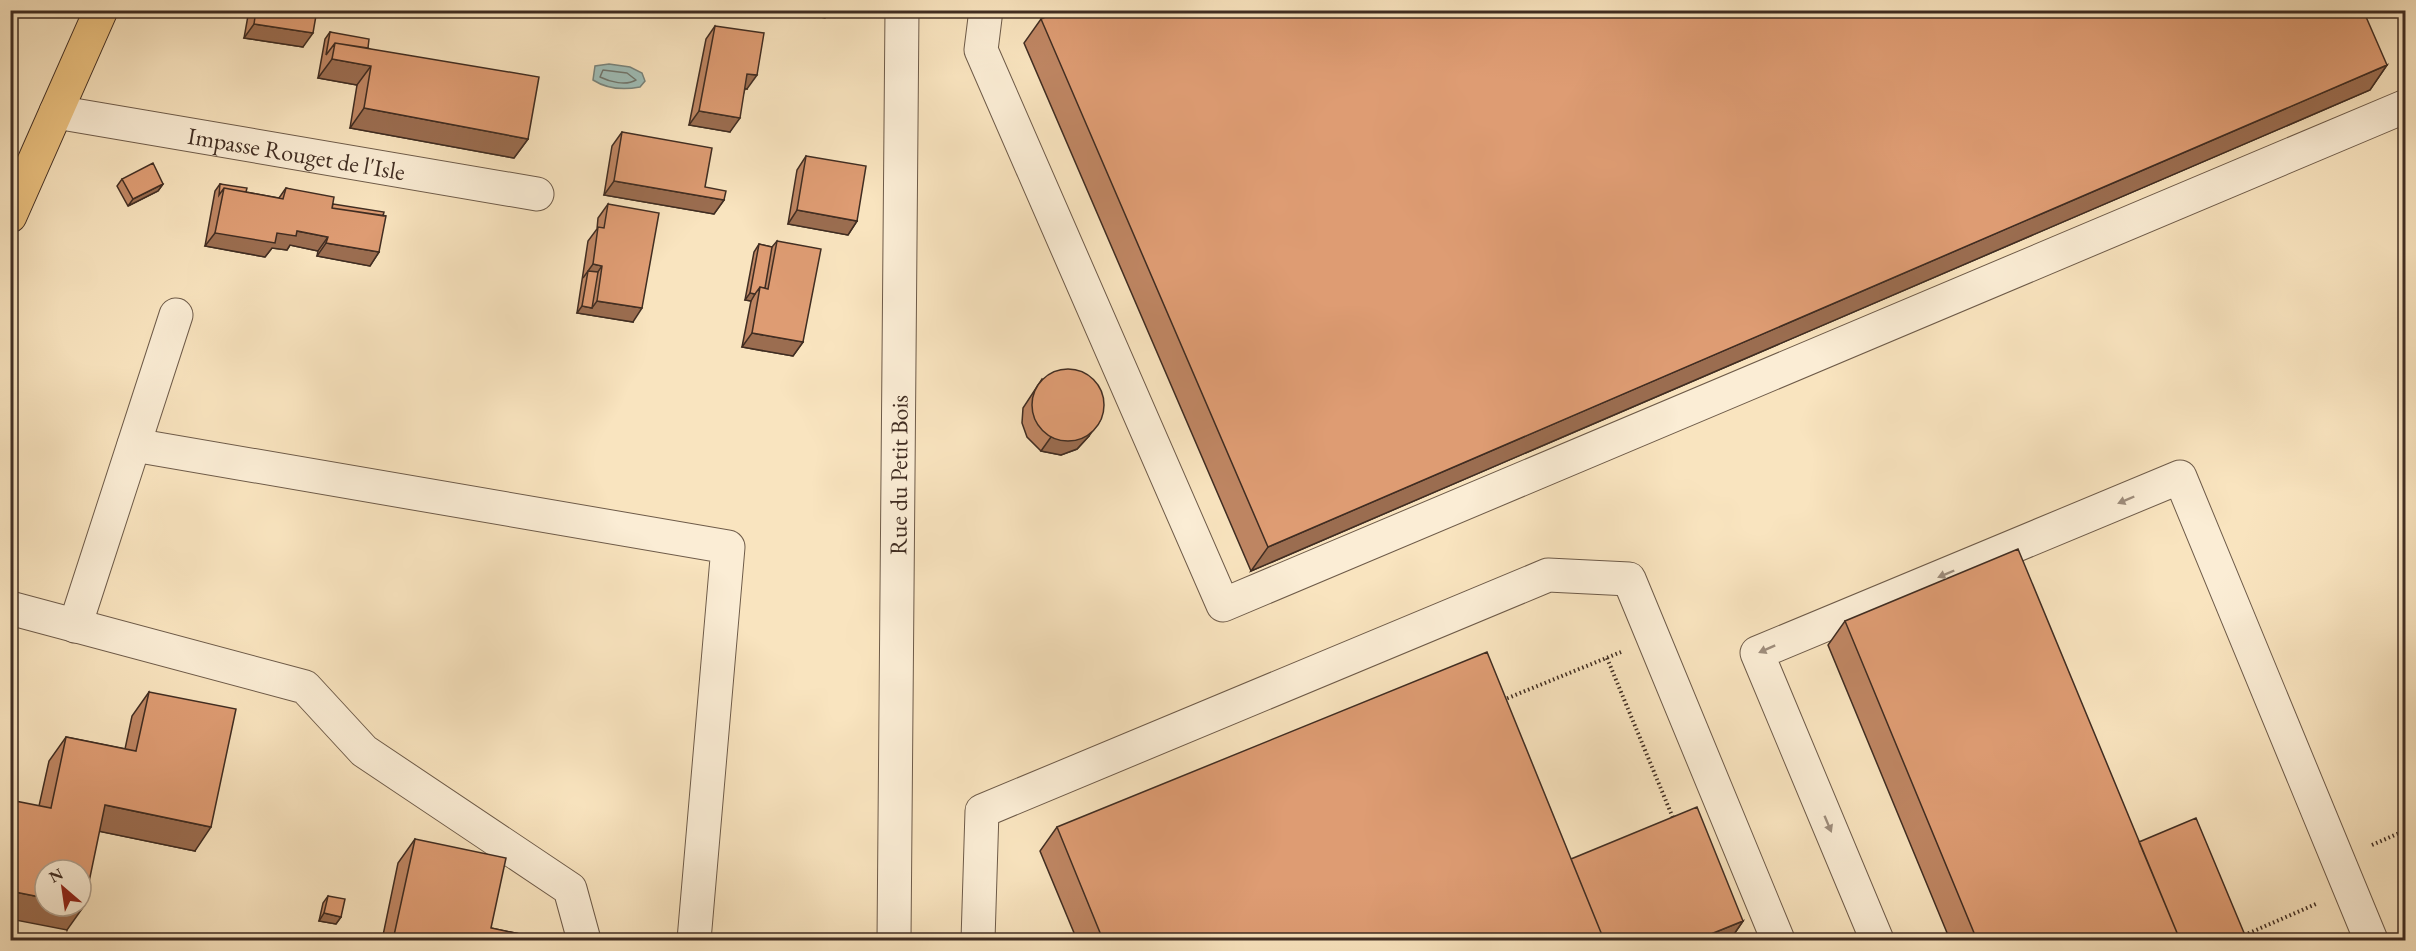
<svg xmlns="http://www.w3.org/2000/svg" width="2416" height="951" font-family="'EB Garamond',serif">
<rect width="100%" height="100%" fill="#f9e4bf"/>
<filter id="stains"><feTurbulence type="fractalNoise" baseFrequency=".00333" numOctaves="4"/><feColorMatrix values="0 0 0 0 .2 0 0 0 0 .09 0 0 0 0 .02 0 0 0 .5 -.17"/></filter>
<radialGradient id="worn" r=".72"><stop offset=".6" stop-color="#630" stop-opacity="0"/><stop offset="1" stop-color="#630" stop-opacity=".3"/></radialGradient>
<path fill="#9fbeb8" stroke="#79847c" stroke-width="1.5" d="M 609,64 L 630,67 L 642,73 L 645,81 L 640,87 C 624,90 607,89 593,80 L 595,66 Z"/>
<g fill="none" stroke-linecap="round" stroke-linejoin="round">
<path stroke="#70766d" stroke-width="1.5" d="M 603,70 L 627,73 L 636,80 C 626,86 610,82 600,77 Z"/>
<defs>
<g id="minor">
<path d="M 986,10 L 981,50 L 1223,605 L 2406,106"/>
<path id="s1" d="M 56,112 L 537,194"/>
<path d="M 134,445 L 728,547 L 694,940"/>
<path d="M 10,608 L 305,687 L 364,751 L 570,889 L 584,940"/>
<path d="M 75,626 L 176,315"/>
<path id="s2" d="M 894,940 L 902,10"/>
<path d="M 978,940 L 982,811 L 1548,575 L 1629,579 L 1778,940"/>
<path d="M 1877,940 L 1757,653 L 2180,477 L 2371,940"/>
</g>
<path id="major" d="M 10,216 L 101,10"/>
</defs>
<use href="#minor" stroke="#6e5b49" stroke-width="35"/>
<use href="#major" stroke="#402d22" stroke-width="35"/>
<path stroke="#402d22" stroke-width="4" stroke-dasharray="1.5 3" stroke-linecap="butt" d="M 1607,658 L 1673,818 L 1676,817
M 1503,700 L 1621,652
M 2372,845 L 2406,830
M 2240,937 L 2316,904"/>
<use href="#minor" stroke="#fbedd5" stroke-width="33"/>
<use href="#major" stroke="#ecc280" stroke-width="33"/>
</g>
<path fill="#bf8663" stroke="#402d22" stroke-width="1.5" d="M 249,10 L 317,10 L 303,47 L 244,38 Z
M 1041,19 L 2387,65 L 2370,90 L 1251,571 L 1024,43 Z
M 715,26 L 747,89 L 745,89 L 730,132 L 689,125 L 706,39 Z
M 330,32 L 368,48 L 528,139 L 514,158 L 350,128 L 357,85 L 318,78 L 325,39 Z
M 622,132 L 724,200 L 714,214 L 604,195 L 612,146 Z
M 806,156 L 857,221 L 848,235 L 788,224 L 797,170 Z
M 122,179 L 163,184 L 158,191 L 128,206 L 117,186 Z
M 220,184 L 246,192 L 279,198 L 286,188 L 333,204 L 379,252 L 370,266 L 317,256 L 318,251 L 290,245 L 287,250 L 272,248 L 265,257 L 205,246 L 215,191 Z
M 608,204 L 633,322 L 577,313 L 588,241 L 597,229 L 598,218 Z
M 777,241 L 803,342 L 793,356 L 742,347 L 751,301 L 745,300 L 754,252 L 759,244 L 772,247 Z
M 1042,379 L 1089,436 L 1077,449 L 1061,455 L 1041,451 L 1027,437 L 1022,423 L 1023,408 Z
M 1845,621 L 2139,842 L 2247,940 L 1950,940 L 1828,645 Z
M 149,692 L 195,851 L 99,831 L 67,930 L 39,806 L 49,761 L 66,737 L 125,749 L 132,716 Z
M 1057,827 L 1743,921 L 1730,940 L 1077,940 L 1040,851 Z
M 415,839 L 491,928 L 549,940 L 382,940 L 398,863 Z
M 328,896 L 341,917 L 336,924 L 319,921 L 323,903 Z"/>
<path fill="#9b6d50" stroke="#402d22" stroke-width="1.5" d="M 785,10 L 830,10 L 825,18 Z
M 254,24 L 313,33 L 303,47 L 244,38 Z
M 332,59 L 371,66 L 357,85 L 318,78 Z
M 2387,65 L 2370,90 L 1251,571 L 1268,547 Z
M 747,74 L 757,75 L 747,89 L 738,87 Z
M 364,108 L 528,139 L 514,158 L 350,128 Z
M 699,111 L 740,118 L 730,132 L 689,125 Z
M 614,181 L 724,200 L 714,214 L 604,195 Z
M 163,184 L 158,191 L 128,206 L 133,199 Z
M 797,210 L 857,221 L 848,235 L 788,224 Z
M 297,231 L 328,237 L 318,251 L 290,245 L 287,250 L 272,248 L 265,257 L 205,246 L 215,233 L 277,233 Z
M 326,243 L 379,252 L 370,266 L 317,256 Z
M 593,264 L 602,266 L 593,279 L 588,271 L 583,278 Z
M 750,293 L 755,294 L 751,301 L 745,300 Z
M 597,301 L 642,308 L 633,322 L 577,313 L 582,306 L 592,308 Z
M 752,333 L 803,342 L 793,356 L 742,347 Z
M 1099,422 L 1089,436 L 1077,449 L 1061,455 L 1041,451 L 1051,437 Z
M 105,805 L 211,827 L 195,851 L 88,829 Z
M 10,891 L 45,898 L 45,906 L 84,906 L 67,930 L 10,919 Z
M 324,913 L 341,917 L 336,924 L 319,921 Z
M 1743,921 L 1730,940 L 1696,940 Z"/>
<path fill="#de9c73" stroke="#402d22" stroke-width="1.5" d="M 256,10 L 317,10 L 313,33 L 254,24 Z
M 1061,10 L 2363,10 L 2387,65 L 1268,547 L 1041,19 Z
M 715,26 L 764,33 L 757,75 L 747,74 L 740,118 L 699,111 Z
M 330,32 L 369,39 L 368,48 L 335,43 L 326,55 Z
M 335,43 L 539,77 L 528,139 L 364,108 L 371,66 L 332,59 Z
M 622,132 L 712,148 L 705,187 L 726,191 L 724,200 L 614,181 Z
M 806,156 L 866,166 L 857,221 L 797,210 Z
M 153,163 L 163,184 L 133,199 L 122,179 Z
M 220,184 L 247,188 L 246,192 L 224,188 L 219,195 Z
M 224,188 L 283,199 L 286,188 L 334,197 L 332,208 L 386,216 L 379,252 L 326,243 L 328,237 L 297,231 L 296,236 L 277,233 L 275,243 L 215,233 Z
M 333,204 L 384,212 L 383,216 L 332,208 Z
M 608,204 L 659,213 L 642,308 L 597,301 L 602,266 L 593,264 L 598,227 L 604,228 Z
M 777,241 L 821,249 L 803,342 L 752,333 L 760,287 L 768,289 Z
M 759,244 L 772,247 L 765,288 L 760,287 L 755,294 L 750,293 Z
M 588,271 L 598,272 L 592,308 L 582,306 Z
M1032 405a36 36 0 1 1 72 0a36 36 0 1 1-72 0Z
M 2018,549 L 2180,940 L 1977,940 L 1845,621 Z
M 1487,652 L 1604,940 L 1103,940 L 1057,827 Z
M 149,692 L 236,709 L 211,827 L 105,805 L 84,906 L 81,906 L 81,870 L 45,870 L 45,898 L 10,891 L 10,800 L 51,808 L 66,737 L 136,751 Z
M 1697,807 L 1743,921 L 1696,940 L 1604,940 L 1571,859 Z
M 2196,818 L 2247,940 L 2180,940 L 2139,842 Z
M 415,839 L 506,858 L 491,928 L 549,940 L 393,940 Z
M 328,896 L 345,899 L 341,917 L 324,913 Z"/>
<defs><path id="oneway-solid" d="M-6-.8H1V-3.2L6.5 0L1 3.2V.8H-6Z" transform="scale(1.5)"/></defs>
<g fill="#9e8d7c">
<use href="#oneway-solid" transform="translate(2126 500) rotate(157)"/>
<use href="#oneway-solid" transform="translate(1946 574) rotate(157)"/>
<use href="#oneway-solid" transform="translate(1767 649) rotate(156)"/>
<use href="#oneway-solid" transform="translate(1828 824) rotate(67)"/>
</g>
<g text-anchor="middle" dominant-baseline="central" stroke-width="6" stroke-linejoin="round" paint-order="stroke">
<g font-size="24" fill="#402d22" stroke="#fbedd5">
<text stroke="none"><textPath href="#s1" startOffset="244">Impasse Rouget de l'Isle</textPath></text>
<text stroke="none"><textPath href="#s2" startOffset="465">Rue du Petit Bois</textPath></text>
</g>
</g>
<rect width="2416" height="951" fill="none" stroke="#f9e4bf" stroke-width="36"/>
<rect x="12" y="12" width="2392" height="927" fill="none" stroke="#402d22" stroke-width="3"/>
<rect x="18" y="18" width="2380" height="915" fill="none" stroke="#402d22" stroke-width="1.5"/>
<g transform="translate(63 888) rotate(331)"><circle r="28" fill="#fbedd5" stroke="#b0a08d" stroke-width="1.5"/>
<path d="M0-4.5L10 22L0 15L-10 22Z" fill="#8f2418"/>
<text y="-9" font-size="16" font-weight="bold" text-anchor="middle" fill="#402d22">N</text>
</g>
<rect width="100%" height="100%" filter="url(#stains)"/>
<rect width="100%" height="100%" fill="url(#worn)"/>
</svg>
